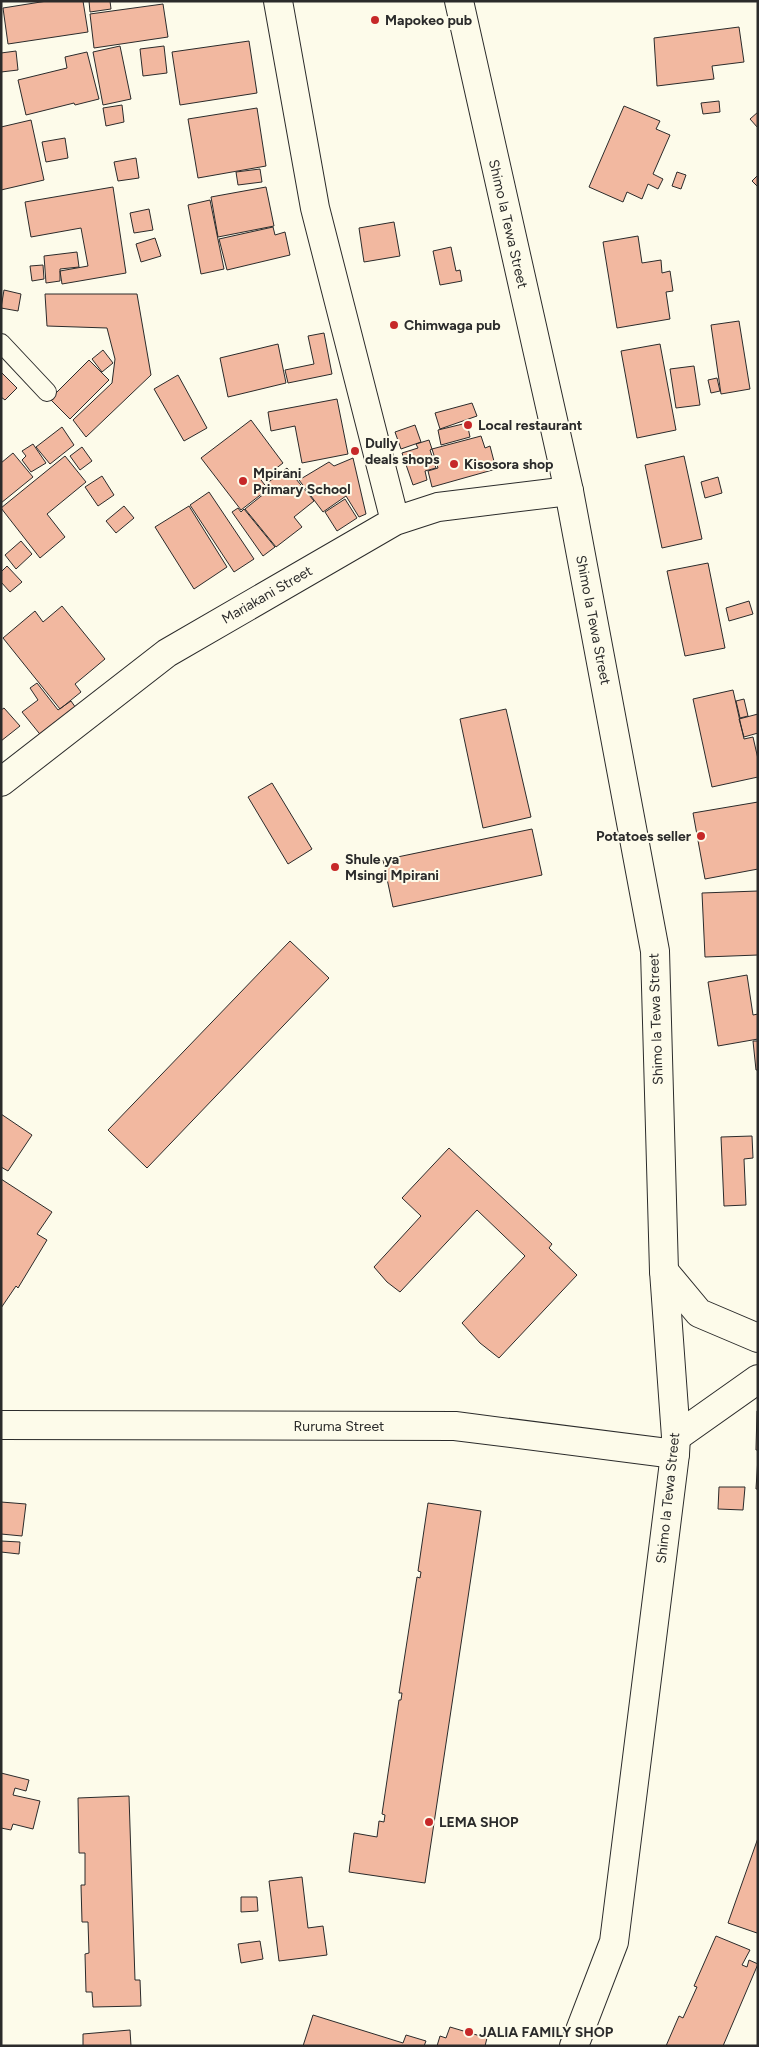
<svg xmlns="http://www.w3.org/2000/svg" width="759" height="2047" font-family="Figtree,sans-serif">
<rect width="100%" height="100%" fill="#fdfbea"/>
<path fill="#f2b8a0" stroke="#2b2b2b" d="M 47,1 L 83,1 L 88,32 L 8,44 L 3,8 Z
M 89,1 L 110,1 L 111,9 L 90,12 Z
M 163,4 L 168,37 L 94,48 L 90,14 Z
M 739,27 L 744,62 L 712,66 L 714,79 L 657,86 L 654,38 Z
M 249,41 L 257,93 L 180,105 L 172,52 Z
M 120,46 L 131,99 L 103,105 L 93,52 Z
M 164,46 L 167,73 L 143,76 L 140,49 Z
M 16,51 L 18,70 L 1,72 L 1,53 Z
M 87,52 L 99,99 L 75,105 L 74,103 L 26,115 L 18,80 L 67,68 L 65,57 Z
M 719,101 L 720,112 L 703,114 L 701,103 Z
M 122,105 L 124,122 L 106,126 L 103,108 Z
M 624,106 L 660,121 L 656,129 L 670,135 L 653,174 L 663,179 L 658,189 L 648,184 L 642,199 L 627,192 L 623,202 L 589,187 Z
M 257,108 L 266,166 L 198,178 L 188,119 Z
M 758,112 L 758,128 L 750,119 Z
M 31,120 L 44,180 L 1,190 L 1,127 Z
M 65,138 L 68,158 L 46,162 L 42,142 Z
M 136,158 L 139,178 L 118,181 L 114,162 Z
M 260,169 L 262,182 L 238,185 L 236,172 Z
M 677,172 L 686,175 L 681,189 L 672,186 Z
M 758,175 L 758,187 L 752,181 Z
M 113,187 L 126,273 L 62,284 L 60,271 L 88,266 L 81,228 L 31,237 L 25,202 Z
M 266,187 L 274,226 L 218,237 L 211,197 Z
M 210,200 L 224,269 L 201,274 L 188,205 Z
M 149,209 L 153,230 L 134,233 L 130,213 Z
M 394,222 L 400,256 L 364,262 L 359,228 Z
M 273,227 L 275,235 L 285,232 L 290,255 L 227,270 L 219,239 Z
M 638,236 L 642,263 L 661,260 L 662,273 L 670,271 L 673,291 L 666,292 L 670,319 L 617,328 L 603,242 Z
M 155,238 L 161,256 L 141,262 L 136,244 Z
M 451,247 L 456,271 L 460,270 L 462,281 L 440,285 L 433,251 Z
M 77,252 L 79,267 L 60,269 L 60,281 L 46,283 L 44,256 Z
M 43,265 L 44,279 L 32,281 L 30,266 Z
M 4,290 L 21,294 L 18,311 L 1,308 Z
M 45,294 L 137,294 L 151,375 L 86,437 L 73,420 L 112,383 L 115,359 L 107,328 L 47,326 Z
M 739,321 L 750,389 L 721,394 L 711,325 Z
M 324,333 L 332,374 L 288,383 L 285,370 L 314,364 L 308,336 Z
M 278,344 L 286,383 L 228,397 L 220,358 Z
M 660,344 L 676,430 L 637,438 L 621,351 Z
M 103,350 L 113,363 L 102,372 L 92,359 Z
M 89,360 L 109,380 L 70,419 L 50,399 Z
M 694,366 L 700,405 L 676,408 L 670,369 Z
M 1,372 L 17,388 L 5,400 L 1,397 Z
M 178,375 L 207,428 L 184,441 L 154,389 Z
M 717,378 L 720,391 L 711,393 L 708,380 Z
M 337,399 L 348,454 L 302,463 L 295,426 L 271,431 L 268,412 Z
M 472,403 L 477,416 L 440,429 L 435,413 Z
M 251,420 L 283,463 L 261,480 L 268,489 L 241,510 L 201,458 Z
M 467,423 L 470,437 L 441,445 L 438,430 Z
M 415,425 L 421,442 L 401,449 L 395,432 Z
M 62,427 L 74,445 L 50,464 L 36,447 Z
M 481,436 L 485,448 L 490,446 L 496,469 L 432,487 L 428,471 L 438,468 L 432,449 Z
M 429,440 L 432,449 L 430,450 L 436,468 L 425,471 L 427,480 L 413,485 L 402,453 L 418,448 L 416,444 Z
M 33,444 L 46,463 L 31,472 L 22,460 L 26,456 L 22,451 Z
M 82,447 L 92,461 L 80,470 L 70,456 Z
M 13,453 L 33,477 L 1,503 L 1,463 Z
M 65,456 L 86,482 L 47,514 L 65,537 L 40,558 L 1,508 Z
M 684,456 L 702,539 L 662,548 L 645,465 Z
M 353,458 L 366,514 L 359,517 L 346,496 L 323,512 L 299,480 L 329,462 L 334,466 Z
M 287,468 L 314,501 L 294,517 L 302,527 L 276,547 L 245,509 L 270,489 L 266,484 Z
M 102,476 L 114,495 L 98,506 L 85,487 Z
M 718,477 L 722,493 L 705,498 L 701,482 Z
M 209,492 L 254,559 L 234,572 L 190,505 Z
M 345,499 L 357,518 L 337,531 L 325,512 Z
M 124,506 L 134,518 L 116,533 L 106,521 Z
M 189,506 L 227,567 L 194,589 L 155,527 Z
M 238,508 L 241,512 L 244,509 L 275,547 L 263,556 L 232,512 Z
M 21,541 L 32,554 L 16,569 L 5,555 Z
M 708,563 L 725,648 L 685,656 L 667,571 Z
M 7,566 L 22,582 L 10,592 L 1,582 L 1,572 Z
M 749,601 L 753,614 L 729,621 L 726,608 Z
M 62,606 L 105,659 L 75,684 L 81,692 L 60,709 L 3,638 L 35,611 L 43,622 Z
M 37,683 L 58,710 L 71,701 L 78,711 L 43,738 L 22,712 L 38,700 L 30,688 Z
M 733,690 L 744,739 L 753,737 L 758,759 L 758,777 L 712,787 L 693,699 Z
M 744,699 L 748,716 L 740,718 L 736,701 Z
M 4,708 L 20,726 L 1,741 L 1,710 Z
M 506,709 L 531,817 L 483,828 L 460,719 Z
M 758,714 L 758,733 L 744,737 L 739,719 Z
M 272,783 L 312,849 L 288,864 L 248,797 Z
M 758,802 L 758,869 L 705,879 L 693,813 Z
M 532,829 L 542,875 L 393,907 L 383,860 Z
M 758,891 L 758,955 L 705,957 L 702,893 Z
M 290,941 L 329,978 L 147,1168 L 108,1130 Z
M 747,975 L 753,1015 L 758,1014 L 758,1039 L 718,1046 L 708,982 Z
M 753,1041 L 758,1041 L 758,1070 L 756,1070 Z
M 1,1114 L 32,1135 L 8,1171 L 1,1167 Z
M 752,1136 L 753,1158 L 744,1159 L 746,1205 L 724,1206 L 721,1137 Z
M 449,1148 L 552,1244 L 549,1248 L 577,1275 L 499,1358 L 480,1343 L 462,1323 L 525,1256 L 477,1210 L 400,1292 L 387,1282 L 374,1267 L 421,1216 L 402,1198 Z
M 1,1179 L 52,1212 L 37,1234 L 47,1240 L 18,1288 L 16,1286 L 1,1308 Z
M 757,1411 L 758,1411 L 758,1450 L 756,1450 Z
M 758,1457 L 758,1489 L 756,1489 Z
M 719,1487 L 745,1487 L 743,1510 L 718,1509 Z
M 1,1502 L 26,1504 L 22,1536 L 1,1534 Z
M 428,1503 L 481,1511 L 425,1883 L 349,1872 L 354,1833 L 377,1837 L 379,1821 L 384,1822 L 385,1815 L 382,1814 L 399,1700 L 401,1700 L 402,1693 L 399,1693 L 417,1577 L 420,1578 L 421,1572 L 418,1571 Z
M 1,1541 L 20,1542 L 19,1554 L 1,1552 Z
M 1,1773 L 29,1780 L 26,1791 L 15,1788 L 13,1795 L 40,1801 L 33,1829 L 13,1824 L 11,1830 L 1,1828 Z
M 129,1796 L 135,1980 L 140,1980 L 141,2006 L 93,2007 L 92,1992 L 86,1992 L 85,1954 L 89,1953 L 88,1922 L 82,1922 L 81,1885 L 85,1885 L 85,1853 L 79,1853 L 78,1798 Z
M 758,1838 L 758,1931 L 757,1933 L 728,1923 Z
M 302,1877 L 308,1928 L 323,1926 L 327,1955 L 279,1961 L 269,1881 Z
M 241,1897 L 257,1897 L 258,1911 L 241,1912 Z
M 716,1936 L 750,1950 L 742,1965 L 747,1967 L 749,1960 L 758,1964 L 723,2046 L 666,2046 L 679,2016 L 683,2018 L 697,1987 L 694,1986 Z
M 260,1941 L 263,1959 L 241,1963 L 238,1944 Z
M 313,2015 L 403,2043 L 406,2035 L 426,2041 L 424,2046 L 303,2046 Z
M 450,2027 L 487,2038 L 485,2046 L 437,2046 L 440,2036 L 446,2038 Z
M 130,2030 L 131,2046 L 83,2046 L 83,2034 Z"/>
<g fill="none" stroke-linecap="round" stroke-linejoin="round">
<defs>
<path id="lane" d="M 1,343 L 47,392"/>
<path id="street" d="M 278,1 L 315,208 L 395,521
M 1,782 L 167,653 L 395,521 L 438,507 L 569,491
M 664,1271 L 699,1313 L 758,1338
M 1,1425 L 455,1426 L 675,1454
M 676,1437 L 758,1379"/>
<path id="secondary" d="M 459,1 L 569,491 L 655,951 L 664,1271 L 676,1437 L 675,1454 L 614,1942 L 574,2046"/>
</defs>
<use href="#lane" stroke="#2b2b2b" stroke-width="20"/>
<use href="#street" stroke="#2b2b2b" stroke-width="30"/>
<use href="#secondary" stroke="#2b2b2b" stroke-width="30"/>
<use href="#lane" stroke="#fdfbea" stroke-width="18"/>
<use href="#street" stroke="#fdfbea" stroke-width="28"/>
<use href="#secondary" stroke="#fdfbea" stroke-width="28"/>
</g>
<g fill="#c62828" stroke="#fdfbea" stroke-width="2">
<circle cx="375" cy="20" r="5"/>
<circle cx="394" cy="325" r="5"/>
<circle cx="468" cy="425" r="5"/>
<circle cx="355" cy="451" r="5"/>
<circle cx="454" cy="464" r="5"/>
<circle cx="243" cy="481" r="5"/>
<circle cx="701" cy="836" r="5"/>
<circle cx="335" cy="867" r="5"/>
<circle cx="429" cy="1822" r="5"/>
<circle cx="469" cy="2032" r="5"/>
</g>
<g text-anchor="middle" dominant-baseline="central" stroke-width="4" stroke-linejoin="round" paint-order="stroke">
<g font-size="14" font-weight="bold" fill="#2b2b2b" stroke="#fdfbea" text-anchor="start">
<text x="385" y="20">Mapokeo pub</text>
<text x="404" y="325">Chimwaga pub</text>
<text x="478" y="425">Local restaurant</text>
<text x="365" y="443">Dully<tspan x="365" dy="16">deals shops</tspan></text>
<text x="464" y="464">Kisosora shop</text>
<text x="253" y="473">Mpirani<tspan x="253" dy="16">Primary School</tspan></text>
<text x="691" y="836" text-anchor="end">Potatoes seller</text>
<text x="345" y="859">Shule ya<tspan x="345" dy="16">Msingi Mpirani</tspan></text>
<text x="439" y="1822">LEMA SHOP</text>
<text x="479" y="2032">JALIA FAMILY SHOP</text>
</g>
<g font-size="14" fill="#2b2b2b" stroke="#fdfbea">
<text transform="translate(508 224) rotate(77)">Shimo la Tewa Street</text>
<text transform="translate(267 595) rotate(-30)">Mariakani Street</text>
<text transform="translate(593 620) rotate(79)">Shimo la Tewa Street</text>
<text transform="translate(656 1019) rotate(-92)">Shimo la Tewa Street</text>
<text x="339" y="1426">Ruruma Street</text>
<text transform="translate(668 1498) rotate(-84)">Shimo la Tewa Street</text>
</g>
</g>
<rect width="759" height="2047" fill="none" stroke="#2b2b2b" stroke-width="5"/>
</svg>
